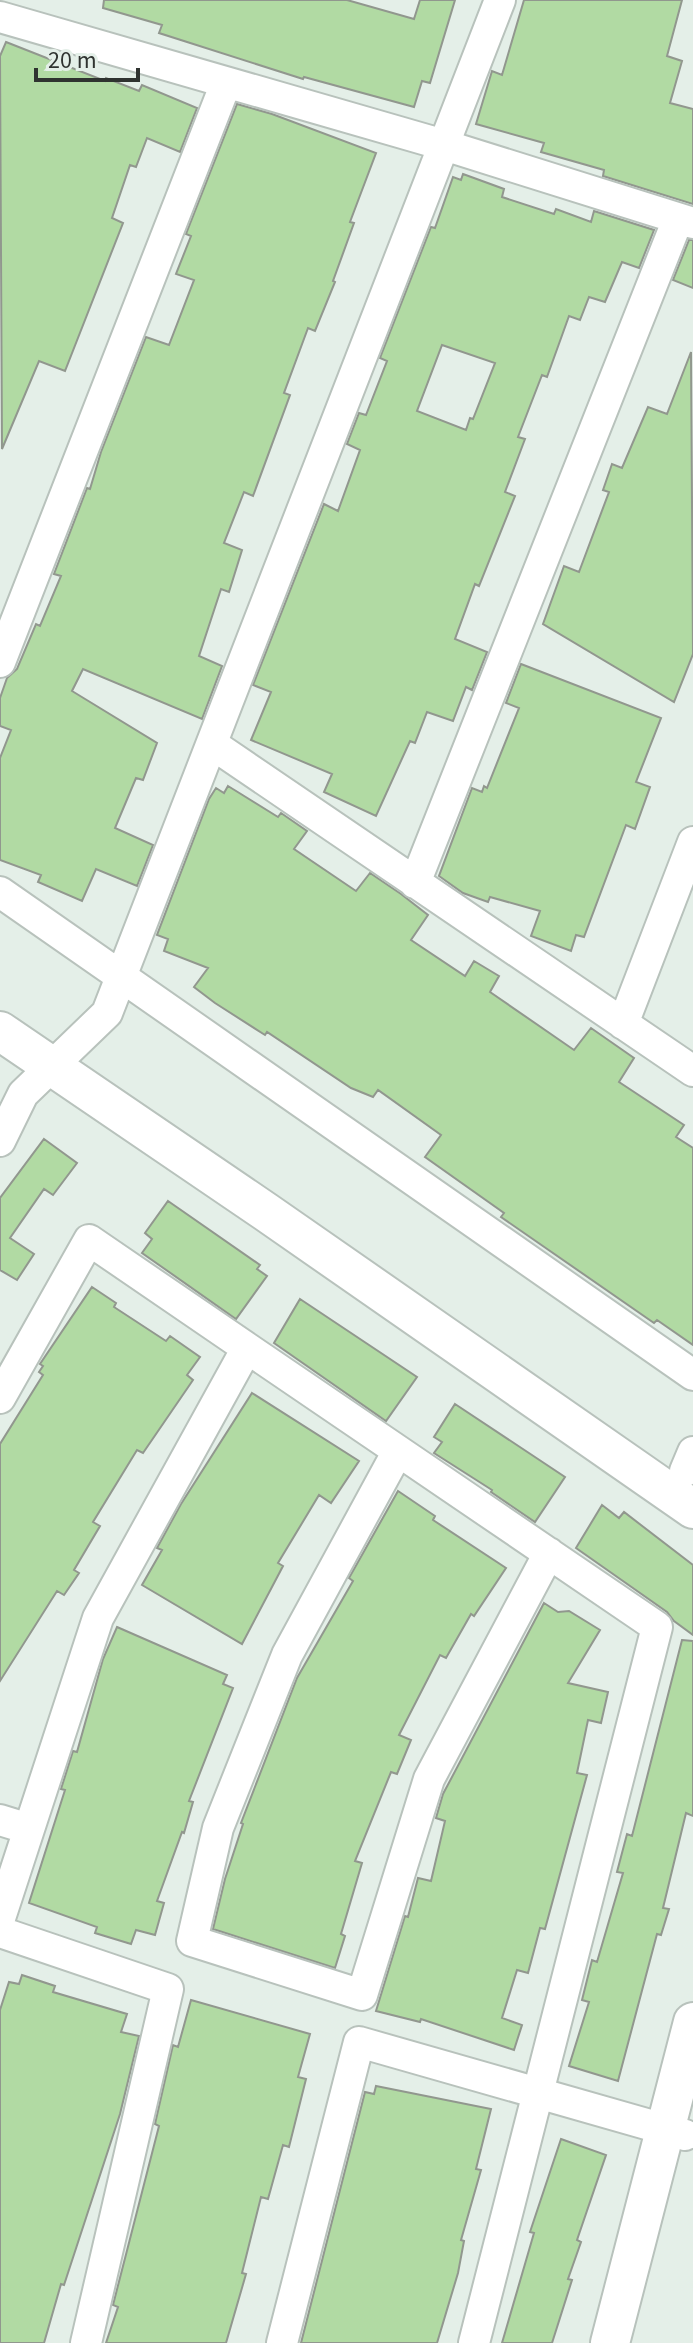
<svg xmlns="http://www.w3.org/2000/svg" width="693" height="2343" font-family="'Source Sans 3',sans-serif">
<rect width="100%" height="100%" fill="#e4efe8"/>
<path fill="#b1daa3" stroke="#91978e" stroke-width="2" fill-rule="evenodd" d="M 104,0 L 347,0 L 414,19 L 420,0 L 455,0 L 430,83 L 422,81 L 414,107 L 304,77 L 303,79 L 159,33 L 162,25 L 103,8 Z
M 524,0 L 682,0 L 667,56 L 682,61 L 670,103 L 693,109 L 693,204 L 603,176 L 604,170 L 541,152 L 544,143 L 476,124 L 492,71 L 502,75 Z
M 6,42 L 105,81 L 106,78 L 139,91 L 142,85 L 197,108 L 180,152 L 147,138 L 136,167 L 130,165 L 112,218 L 123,223 L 65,371 L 39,361 L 2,449 L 0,56 Z
M 237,104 L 272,114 L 376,153 L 350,222 L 354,223 L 333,281 L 335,282 L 315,331 L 308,328 L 284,393 L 290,395 L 253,496 L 244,492 L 224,543 L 242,550 L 229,592 L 221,589 L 199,656 L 222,666 L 202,719 L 83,669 L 72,691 L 157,743 L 143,780 L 136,778 L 115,828 L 153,845 L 137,886 L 96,869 L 82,901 L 38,882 L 41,875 L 0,860 L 0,758 L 11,730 L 0,726 L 0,698 L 7,678 L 17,669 L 36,624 L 40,626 L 61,576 L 54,574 L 87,488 L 90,489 L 101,452 L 146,337 L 169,345 L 194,280 L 176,274 L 191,236 L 186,234 Z
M 463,174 L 504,189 L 502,197 L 554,214 L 556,209 L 591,222 L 594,211 L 654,230 L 639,268 L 622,262 L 605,302 L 589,297 L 580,320 L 569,316 L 547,377 L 542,375 L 518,437 L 525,439 L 505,492 L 515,496 L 479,586 L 475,584 L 455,639 L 487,652 L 472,690 L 466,687 L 453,721 L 427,712 L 415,743 L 410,741 L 376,816 L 324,792 L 332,774 L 251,740 L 271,692 L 253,685 L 324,504 L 338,511 L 360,450 L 347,444 L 359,413 L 366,415 L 387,361 L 380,358 L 431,227 L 435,228 L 453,177 L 461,180 ZM 442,345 L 495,363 L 473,419 L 470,418 L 466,430 L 417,411 Z
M 689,240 L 693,240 L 693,288 L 673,280 Z
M 691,352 L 693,654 L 674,702 L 543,624 L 564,566 L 579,572 L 609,492 L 603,490 L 612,464 L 622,468 L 648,407 L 667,414 Z
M 521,664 L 661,718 L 636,782 L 650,787 L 635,829 L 626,825 L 584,937 L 576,935 L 571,951 L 531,936 L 540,911 L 490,897 L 488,902 L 463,893 L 439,876 L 472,788 L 482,792 L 484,786 L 487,788 L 519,708 L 506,703 Z
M 228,786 L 278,817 L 281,813 L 307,831 L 294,849 L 356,891 L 370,873 L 401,894 L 428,915 L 411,940 L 465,976 L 474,961 L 499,976 L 490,992 L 574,1050 L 591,1028 L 634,1058 L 619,1082 L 684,1125 L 676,1137 L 693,1148 L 693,1345 L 657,1320 L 654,1323 L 501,1217 L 504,1213 L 425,1157 L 441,1135 L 378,1090 L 373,1097 L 351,1088 L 267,1032 L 265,1035 L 215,1003 L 194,987 L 208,968 L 164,951 L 168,939 L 157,935 L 209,799 L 216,788 L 224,793 Z
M 44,1139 L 77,1163 L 53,1195 L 44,1189 L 10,1238 L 34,1254 L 17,1280 L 0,1270 L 0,1198 Z
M 168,1201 L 260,1265 L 257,1269 L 267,1276 L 236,1319 L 142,1253 L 152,1239 L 145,1233 Z
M 92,1287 L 116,1303 L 114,1307 L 166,1341 L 170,1336 L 200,1357 L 187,1375 L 193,1380 L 143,1453 L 137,1450 L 93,1522 L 100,1526 L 74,1570 L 79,1573 L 64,1595 L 57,1591 L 0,1681 L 0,1444 L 43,1375 L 39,1372 L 43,1366 L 40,1364 Z
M 300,1299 L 417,1377 L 386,1421 L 274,1343 Z
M 252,1393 L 359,1461 L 331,1503 L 319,1495 L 278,1563 L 283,1566 L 242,1644 L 142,1585 L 162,1550 L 157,1548 L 181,1504 Z
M 455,1404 L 565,1477 L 535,1522 L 491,1492 L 492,1490 L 434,1453 L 442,1442 L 434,1437 Z
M 398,1491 L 435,1516 L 433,1520 L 506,1568 L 474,1616 L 471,1614 L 446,1658 L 440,1655 L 399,1735 L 411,1740 L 397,1774 L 391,1772 L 355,1861 L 362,1863 L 341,1934 L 345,1936 L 335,1968 L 213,1929 L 225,1879 L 243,1824 L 241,1823 L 297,1678 L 353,1581 L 349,1578 Z
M 602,1505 L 619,1518 L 624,1512 L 693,1565 L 693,1635 L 674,1621 L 667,1612 L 576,1548 Z
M 544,1603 L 558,1612 L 569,1611 L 600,1630 L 568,1683 L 608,1692 L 601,1723 L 588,1720 L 577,1773 L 587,1775 L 545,1929 L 540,1928 L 528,1973 L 517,1970 L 502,2018 L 522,2025 L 514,2050 L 421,2019 L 420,2022 L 376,2011 L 405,1916 L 408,1917 L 418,1878 L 431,1881 L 445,1821 L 436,1818 L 443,1794 Z
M 117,1627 L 227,1675 L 223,1684 L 233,1688 L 189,1801 L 193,1802 L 184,1833 L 182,1832 L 157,1901 L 164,1903 L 155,1935 L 136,1930 L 131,1944 L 95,1933 L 97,1927 L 29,1903 L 65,1790 L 61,1789 L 73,1751 L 77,1752 L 103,1659 Z
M 682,1640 L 693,1641 L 693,1816 L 686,1813 L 663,1908 L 669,1909 L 661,1935 L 657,1934 L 618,2081 L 569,2066 L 589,2002 L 582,2000 L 592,1960 L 597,1962 L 623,1873 L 617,1872 L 627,1834 L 632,1836 Z
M 22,1975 L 55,1986 L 53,1992 L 127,2014 L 121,2032 L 139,2036 L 120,2114 L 64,2285 L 61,2284 L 44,2343 L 0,2343 L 0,2010 L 9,1982 L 19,1984 Z
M 191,2000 L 310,2034 L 298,2077 L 306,2079 L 289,2147 L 283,2145 L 268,2199 L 261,2197 L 242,2273 L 246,2274 L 226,2343 L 106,2343 L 118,2307 L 113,2305 L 159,2126 L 155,2124 L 173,2045 L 178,2047 Z
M 376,2086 L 491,2109 L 476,2169 L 481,2170 L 461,2240 L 464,2241 L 458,2273 L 437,2343 L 301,2343 L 365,2092 L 374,2094 Z
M 561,2139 L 606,2155 L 577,2240 L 581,2242 L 568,2279 L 572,2280 L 552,2343 L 502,2343 L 534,2233 L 530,2232 Z"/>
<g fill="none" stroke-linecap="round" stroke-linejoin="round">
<defs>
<path id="minor" d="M 0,17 L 444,145 L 693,223
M 0,662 L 226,83
M 212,744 L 693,1071
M 415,883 L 678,219
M 0,892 L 693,1375
M 623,1024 L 693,842
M 0,1141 L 23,1094 L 107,1013 L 500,0
M 247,1348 L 657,1627 L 474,2343
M 0,1398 L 89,1240 L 247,1348 L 98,1618 L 0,1918
M 398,1451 L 287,1655 L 218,1828 L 192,1941 L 362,1995 L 429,1779 L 549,1553
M 685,1471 L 693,1452
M 0,1820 L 29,1829
M 0,1932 L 168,1989 L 86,2343
M 282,2343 L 359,2042 L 685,2135"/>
<path id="tertiary" d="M 0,1031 L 266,1212 L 693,1509
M 610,2343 L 693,2022"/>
</defs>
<use href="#minor" stroke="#b8c2bc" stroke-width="34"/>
<use href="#tertiary" stroke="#b8c2bc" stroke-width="42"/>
<use href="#minor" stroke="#fff" stroke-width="30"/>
<use href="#tertiary" stroke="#fff" stroke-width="38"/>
</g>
<path d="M36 68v12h102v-12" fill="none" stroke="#2f3330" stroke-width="4"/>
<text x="48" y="68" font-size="24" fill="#2f3330" stroke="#e4efe8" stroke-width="6" paint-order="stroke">20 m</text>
</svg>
